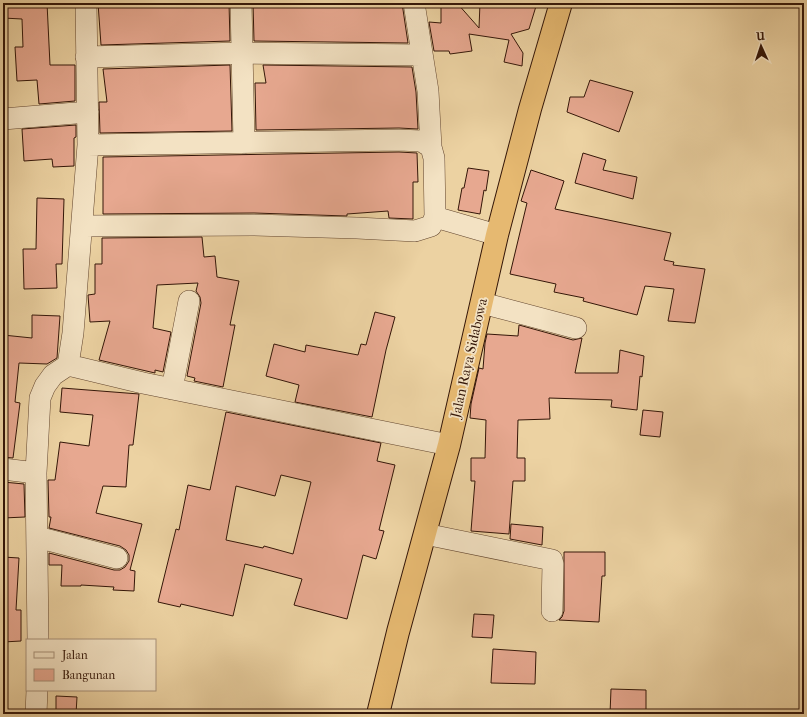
<svg xmlns="http://www.w3.org/2000/svg" width="807" height="717" font-family="'IM FELL French Canon',serif">
<rect width="100%" height="100%" fill="#ecd2a2"/>
<filter id="stains"><feTurbulence type="fractalNoise" baseFrequency=".005" numOctaves="4"/><feColorMatrix values="0 0 0 0 .2 0 0 0 0 .09 0 0 0 0 .02 0 0 0 .5 -.17"/></filter>
<radialGradient id="worn" r=".72"><stop offset=".6" stop-color="#630" stop-opacity="0"/><stop offset="1" stop-color="#630" stop-opacity=".3"/></radialGradient>
<path fill="#e7a890" stroke="#341608" fill-rule="evenodd" d="M 3,3 L 47,3 L 50,65 L 75,65 L 75,101 L 39,104 L 37,80 L 17,81 L 15,47 L 23,47 L 22,19 L 3,18 Z
M 98,3 L 229,3 L 230,41 L 101,45 Z
M 253,3 L 402,3 L 408,43 L 254,41 Z
M 441,3 L 457,3 L 479,28 L 480,3 L 537,3 L 529,29 L 511,34 L 523,53 L 522,66 L 504,62 L 509,40 L 469,34 L 472,51 L 450,54 L 449,51 L 434,51 L 429,22 L 441,23 Z
M 230,65 L 232,131 L 100,133 L 99,102 L 107,102 L 103,69 Z
M 263,65 L 412,67 L 416,92 L 418,129 L 399,128 L 256,130 L 255,83 L 266,83 Z
M 590,80 L 633,92 L 619,132 L 567,112 L 570,97 L 584,97 Z
M 76,125 L 76,137 L 74,138 L 74,166 L 53,167 L 52,159 L 24,161 L 22,129 Z
M 399,152 L 417,153 L 418,182 L 413,182 L 413,219 L 389,218 L 388,211 L 347,214 L 347,216 L 254,213 L 103,214 L 103,157 Z
M 583,153 L 606,160 L 603,170 L 637,177 L 633,199 L 575,183 Z
M 468,168 L 489,171 L 486,191 L 484,190 L 480,214 L 458,210 L 462,188 L 464,188 Z
M 531,170 L 564,181 L 555,209 L 671,233 L 664,260 L 674,262 L 673,265 L 705,269 L 695,323 L 668,321 L 674,289 L 645,286 L 637,315 L 583,301 L 584,298 L 554,292 L 556,284 L 510,274 L 527,203 L 521,201 Z
M 37,198 L 64,199 L 62,264 L 56,264 L 57,288 L 24,289 L 23,249 L 36,249 Z
M 202,237 L 204,257 L 215,256 L 217,277 L 239,281 L 230,325 L 235,325 L 223,387 L 194,381 L 195,378 L 187,376 L 201,303 L 200,297 L 196,291 L 198,283 L 157,285 L 153,328 L 171,332 L 163,372 L 155,370 L 155,373 L 99,360 L 110,321 L 90,322 L 88,295 L 95,294 L 95,264 L 102,264 L 102,238 Z
M 375,312 L 395,317 L 386,350 L 372,417 L 295,402 L 299,385 L 266,376 L 274,344 L 305,352 L 306,345 L 358,355 L 361,344 L 366,345 Z
M 32,315 L 60,316 L 57,358 L 47,364 L 19,363 L 15,402 L 20,403 L 13,458 L 3,457 L 3,335 L 32,338 Z
M 519,325 L 573,340 L 582,338 L 575,373 L 618,373 L 620,350 L 644,356 L 642,377 L 640,376 L 637,410 L 611,407 L 612,400 L 549,398 L 550,419 L 518,420 L 517,458 L 525,458 L 525,481 L 513,481 L 509,534 L 471,531 L 475,481 L 471,481 L 471,458 L 485,458 L 486,420 L 470,418 L 471,404 L 479,368 L 483,369 L 485,343 L 487,334 L 518,336 Z
M 62,388 L 139,394 L 133,445 L 129,445 L 126,487 L 103,486 L 96,513 L 142,524 L 130,570 L 135,571 L 134,591 L 113,590 L 114,587 L 81,585 L 81,586 L 61,586 L 62,565 L 49,565 L 49,553 L 114,570 L 120,570 L 125,567 L 129,561 L 129,555 L 126,550 L 120,546 L 49,528 L 51,517 L 49,517 L 48,480 L 55,480 L 60,442 L 89,446 L 93,415 L 60,412 Z
M 643,410 L 663,412 L 660,437 L 640,435 Z
M 226,412 L 381,443 L 377,461 L 395,465 L 379,530 L 384,531 L 376,559 L 363,555 L 347,619 L 294,605 L 302,579 L 245,564 L 233,616 L 181,604 L 180,607 L 158,602 L 176,529 L 179,530 L 188,485 L 210,490 ZM 281,475 L 311,482 L 293,554 L 264,546 L 263,548 L 226,540 L 236,486 L 275,496 Z
M 3,482 L 24,484 L 25,517 L 3,518 Z
M 511,524 L 543,527 L 542,545 L 510,539 Z
M 564,552 L 605,552 L 605,576 L 602,576 L 599,622 L 559,620 L 562,617 L 564,611 Z
M 3,557 L 19,558 L 16,610 L 21,610 L 21,641 L 3,642 Z
M 474,614 L 494,615 L 492,638 L 472,637 Z
M 493,649 L 536,652 L 535,684 L 491,683 Z
M 611,689 L 646,690 L 646,714 L 610,714 Z
M 56,696 L 77,697 L 76,714 L 56,714 Z"/>
<g fill="none" stroke-linecap="round" stroke-linejoin="round">
<defs>
<path id="street" d="M 86,3 L 88,145 L 73,333 L 68,365 L 143,383 L 449,445
M 241,3 L 244,143
M 414,3 L 428,91 L 431,147
M 86,57 L 242,53 L 421,55
M 3,119 L 88,112
M 88,145 L 399,140 L 421,141 L 431,147 L 434,158 L 435,217 L 497,235
M 82,226 L 254,225 L 357,228 L 415,231 L 431,226 L 435,217
M 482,303 L 576,328
M 172,389 L 189,301
M 3,469 L 36,473
M 425,534 L 552,560 L 553,564 L 552,611
M 37,537 L 117,558
M 38,640 L 36,473 L 40,398 L 45,386 L 53,375 L 68,365
M 36,714 L 37,690"/>
<path id="highway" d="M 378,714 L 398,632 L 449,445 L 497,235 L 530,109 L 561,3"/>
</defs>
<use href="#street" stroke="#62452e" stroke-width="22"/>
<use href="#highway" stroke="#341608" stroke-width="24"/>
<use href="#street" stroke="#f3e2c3" stroke-width="21"/>
<use href="#highway" stroke="#e6b971" stroke-width="22"/>
</g>
<g text-anchor="middle" dominant-baseline="central" stroke-width="3.5" stroke-linejoin="round" paint-order="stroke">
<g font-size="14" fill="#341608" stroke="#f3e2c3">
<text transform="translate(469 358) rotate(-77)">Jalan Raya Sidabowa</text>
</g>
</g>
<rect width="807" height="717" fill="none" stroke="#ecd2a2" stroke-width="16"/>
<rect x="4" y="4" width="799" height="709" fill="none" stroke="#341608" stroke-width="2"/>
<rect x="8" y="8" width="791" height="701" fill="none" stroke="#341608"/>
<rect x="26" y="639" width="130" height="52" fill="#f3e2c3" stroke="#a79078"/>
<rect x="34" y="652" width="20" height="6" fill="#f3e2c3" stroke="#a79078"/>
<text x="62" y="659" font-size="12" fill="#341608">Jalan</text>
<rect x="34" y="669" width="20" height="12" fill="#e7a890" stroke="#a79078"/>
<text x="62" y="679" font-size="12" fill="#341608">Bangunan</text>
<g transform="translate(761 46) rotate(357)" stroke="#f3e2c3" stroke-width="3" paint-order="stroke">
<path d="M0-3L7 15L0 10L-7 15Z" fill="#341608"/>
<text y="-6" font-size="11" font-weight="bold" text-anchor="middle" fill="#341608">U</text>
</g>
<rect width="100%" height="100%" filter="url(#stains)"/>
<rect width="100%" height="100%" fill="url(#worn)"/>
</svg>
